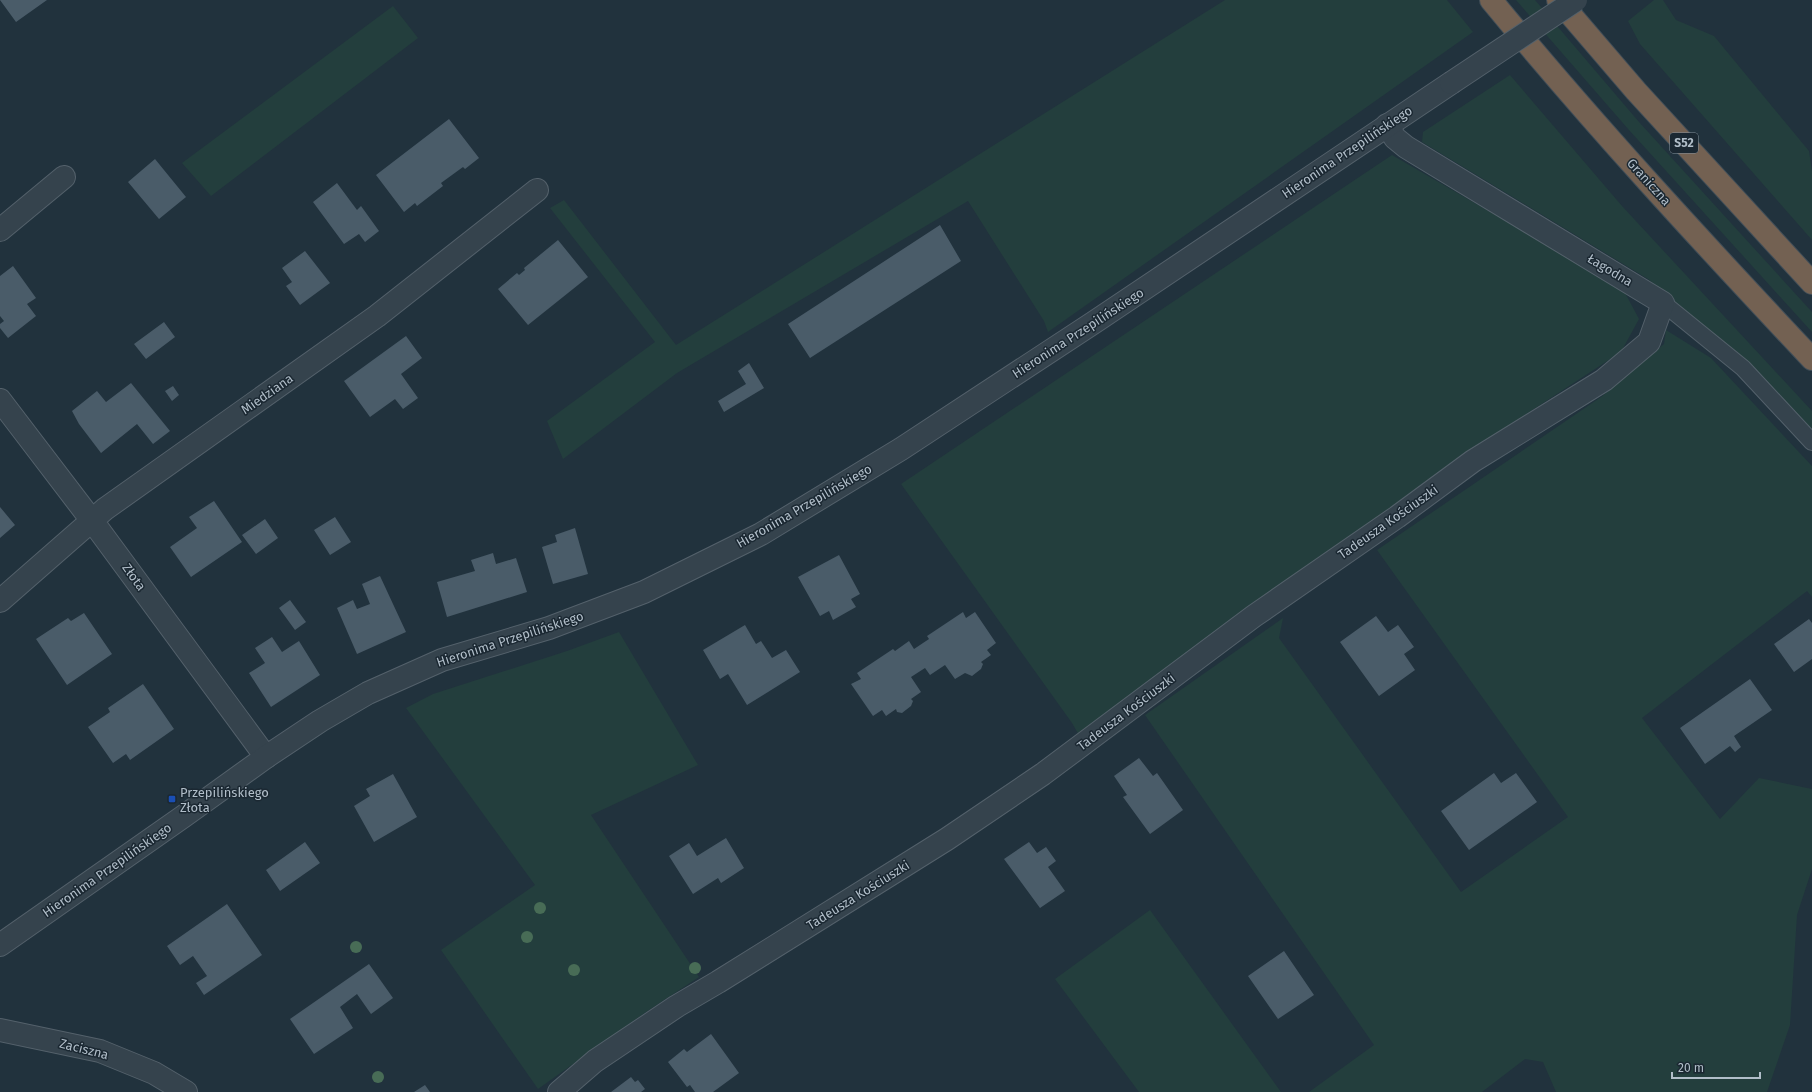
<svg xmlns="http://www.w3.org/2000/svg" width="1812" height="1092" font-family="'Fira Sans',sans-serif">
<rect width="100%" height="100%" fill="#21323d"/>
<path fill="#233e3d" d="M 1225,0 L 1447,0 L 1473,32 L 1048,332 L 1044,321 L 968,201 L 677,373 L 563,459 L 547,421 L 655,342 L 550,208 L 564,200 L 676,345 Z
M 1516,0 L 1535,0 L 1639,122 L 1812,312 L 1812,332 L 1629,130 Z
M 1654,0 L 1663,0 L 1676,20 L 1714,36 L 1809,151 L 1812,171 L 1812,240 L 1640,44 L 1628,21 Z
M 393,6 L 418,38 L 211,196 L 182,163 Z
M 1510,75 L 1622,206 L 1812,411 L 1812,434 L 1736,353 L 1648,279 L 1422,142 L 1423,132 Z
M 1392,155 L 1623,289 L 1639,319 L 1621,352 L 1473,449 L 1080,737 L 1072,723 L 901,484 Z
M 1666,330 L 1711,358 L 1812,466 L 1812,597 L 1807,591 L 1642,718 L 1720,819 L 1759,778 L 1812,789 L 1812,869 L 1797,915 L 1790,1025 L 1767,1092 L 1556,1092 L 1543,1062 L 1525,1059 L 1482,1092 L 1309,1092 L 1374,1045 L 1145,715 L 1283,618 L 1279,638 L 1461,892 L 1568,817 L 1377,550 L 1601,397 L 1664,344 Z
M 619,632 L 698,765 L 591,815 L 699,977 L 646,1012 L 538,1089 L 441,950 L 535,885 L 406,708 L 433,694 L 567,651 Z
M 1150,910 L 1281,1092 L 1139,1092 L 1055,979 Z"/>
<path fill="#4a5c69" d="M 0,0 L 47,0 L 16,22 Z
M 449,119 L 479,158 L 465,169 L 463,167 L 441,183 L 443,186 L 417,206 L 415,203 L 404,212 L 376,175 Z
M 155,159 L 186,197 L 159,219 L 128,182 Z
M 337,183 L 357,210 L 361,206 L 379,231 L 365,242 L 359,234 L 344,244 L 313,202 Z
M 940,225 L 961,261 L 810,358 L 788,324 Z
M 558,240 L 588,277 L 528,325 L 498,289 L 517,273 L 519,275 L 525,270 L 524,268 Z
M 305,251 L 330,283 L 300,305 L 286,286 L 292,282 L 282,268 Z
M 13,266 L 36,298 L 27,304 L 36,316 L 8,338 L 0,328 L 0,324 L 4,321 L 0,316 L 0,276 Z
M 164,322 L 175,337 L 146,359 L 134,344 Z
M 406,336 L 422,358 L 401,374 L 418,398 L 403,409 L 395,399 L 370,417 L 344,381 Z
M 749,363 L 764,388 L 724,412 L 718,401 L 746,384 L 738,371 Z
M 131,383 L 170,431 L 153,444 L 137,424 L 101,453 L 79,424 L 72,411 L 97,391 L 106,402 Z
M 173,386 L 179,395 L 172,401 L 165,391 Z
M 214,501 L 242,542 L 191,577 L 170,547 L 197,528 L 189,517 Z
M 0,507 L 15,525 L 0,538 Z
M 335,517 L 351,542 L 330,555 L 314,530 Z
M 265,519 L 278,538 L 256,554 L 242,535 Z
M 575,528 L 588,574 L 553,584 L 542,547 L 557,542 L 555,535 Z
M 493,553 L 496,564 L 516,558 L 527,592 L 447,617 L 437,582 L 475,571 L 471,560 Z
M 839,555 L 860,594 L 851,599 L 856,607 L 833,620 L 829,611 L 820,616 L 798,577 Z
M 380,576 L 406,632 L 357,654 L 337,608 L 353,600 L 357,609 L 370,604 L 362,584 Z
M 290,600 L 306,622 L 295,630 L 279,608 Z
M 963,612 L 966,618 L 975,612 L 996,643 L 987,650 L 991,655 L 981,662 L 983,664 L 981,669 L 972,676 L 965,673 L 955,679 L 945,665 L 930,675 L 925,668 L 911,677 L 921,692 L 911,699 L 913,701 L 911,706 L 902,713 L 897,712 L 896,709 L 886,716 L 882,710 L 873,716 L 851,684 L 861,679 L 857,673 L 893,649 L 895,651 L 909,641 L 914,649 L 929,639 L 927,636 Z
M 84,613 L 112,654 L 67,685 L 36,639 L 68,618 L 71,621 Z
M 1376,616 L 1388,632 L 1398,625 L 1414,647 L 1404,654 L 1415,670 L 1379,696 L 1340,642 Z
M 1809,619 L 1812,623 L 1812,659 L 1794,672 L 1774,644 Z
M 745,625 L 756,644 L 761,641 L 772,658 L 786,650 L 800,672 L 747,705 L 728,674 L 720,679 L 703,650 Z
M 272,637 L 282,652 L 299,641 L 320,675 L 271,707 L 249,673 L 265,663 L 255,648 Z
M 1750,679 L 1772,710 L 1734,736 L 1741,747 L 1735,752 L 1730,746 L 1705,764 L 1680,728 Z
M 143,684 L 174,729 L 130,760 L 126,754 L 113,763 L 88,727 L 110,712 L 108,708 Z
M 1139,758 L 1153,776 L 1157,773 L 1183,810 L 1150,834 L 1123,797 L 1127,795 L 1114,776 Z
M 1494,773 L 1501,783 L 1516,773 L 1537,802 L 1469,850 L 1441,811 Z
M 393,774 L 417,817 L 374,842 L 354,806 L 370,796 L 366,789 Z
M 726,838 L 744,868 L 721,883 L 718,878 L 693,894 L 669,856 L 689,843 L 697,856 Z
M 305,842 L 320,863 L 280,891 L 266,870 Z
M 1029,842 L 1037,853 L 1046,847 L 1056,861 L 1048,867 L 1065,891 L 1040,908 L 1004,859 Z
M 227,904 L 262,955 L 204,995 L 196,983 L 207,976 L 193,956 L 180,965 L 167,946 Z
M 1284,951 L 1314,995 L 1278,1019 L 1248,976 Z
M 369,964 L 393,998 L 371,1014 L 357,994 L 340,1007 L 353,1028 L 314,1054 L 290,1019 Z
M 711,1034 L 739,1073 L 713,1092 L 695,1092 L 690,1085 L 687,1087 L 668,1062 L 684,1049 L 687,1052 Z
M 631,1077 L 635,1082 L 638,1080 L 645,1089 L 641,1092 L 611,1092 Z
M 425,1085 L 430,1092 L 414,1092 Z"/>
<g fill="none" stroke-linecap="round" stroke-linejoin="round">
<defs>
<path id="service" d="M 1663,303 L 1743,368 L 1812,442"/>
<path id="minor" d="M 0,230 L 64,177
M 0,400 L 93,522 L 266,757
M 0,601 L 105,509 L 377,316 L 537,190
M 0,1030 L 100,1051 L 154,1073 L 186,1092
M 559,1092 L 595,1061 L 677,1006 L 718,982 L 947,839 L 1043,774 L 1254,616 L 1397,517 L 1473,461 L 1604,380 L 1649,342 L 1663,303 L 1406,147 L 1395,138 L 1387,125"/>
<path id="tertiary" d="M 0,945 L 184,816 L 266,757 L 320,721 L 368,693 L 442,660 L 549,628 L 644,592 L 761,534 L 901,449 L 1093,323 L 1451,83"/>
<path id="motorway" d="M 1491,0 C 1593,124 1702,242 1812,359
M 1558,0 L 1636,91 L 1812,283"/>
</defs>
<use href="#service" stroke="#54616b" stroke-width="18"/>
<use href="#minor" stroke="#54616b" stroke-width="24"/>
<use href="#tertiary" stroke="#54616b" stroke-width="24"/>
<use href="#motorway" stroke="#414e58" stroke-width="24"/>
<use href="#service" stroke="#35434d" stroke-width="16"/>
<use href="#minor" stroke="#35434d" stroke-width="22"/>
<use href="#tertiary" stroke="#35434d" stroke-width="22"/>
<use href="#motorway" stroke="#736152" stroke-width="22"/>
<defs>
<path id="tertiary-bridge" d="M 1451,83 L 1576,0"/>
</defs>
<use href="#tertiary-bridge" stroke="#54616b" stroke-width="24" stroke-linecap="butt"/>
<use href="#tertiary-bridge" stroke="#35434d" stroke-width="22"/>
</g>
<g fill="#486c56">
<circle cx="540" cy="908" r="6"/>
<circle cx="527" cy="937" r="6"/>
<circle cx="356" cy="947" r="6"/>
<circle cx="695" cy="968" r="6"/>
<circle cx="574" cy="970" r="6"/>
<circle cx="378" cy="1077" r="6"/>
</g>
<rect fill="#1a4fb4" stroke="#1b2832" stroke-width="1.5" x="168" y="795" width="8" height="8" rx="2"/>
<g text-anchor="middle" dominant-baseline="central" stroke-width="3" stroke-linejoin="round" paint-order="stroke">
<rect fill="#1b2832" stroke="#84919c" stroke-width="1" x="1670" y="133" width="28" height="20" rx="3"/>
<g font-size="12" font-weight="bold" fill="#b1bec9">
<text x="1684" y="143">S52</text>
</g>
<g font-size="13" fill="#b1bec9" stroke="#1b2832">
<text transform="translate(1347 152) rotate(-34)">Hieronima Przepilińskiego</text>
<text transform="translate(1649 182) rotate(48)">Graniczna</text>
<text transform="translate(1610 270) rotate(31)">Łagodna</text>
<text transform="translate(1078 333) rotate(-33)">Hieronima Przepilińskiego</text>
<text transform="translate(267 394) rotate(-35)">Miedziana</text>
<text transform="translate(804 506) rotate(-30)">Hieronima Przepilińskiego</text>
<text transform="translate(1388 522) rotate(-35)">Tadeusza Kościuszki</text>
<text transform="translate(134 577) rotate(54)">Złota</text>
<text transform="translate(510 639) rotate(-18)">Hieronima Przepilińskiego</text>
<text transform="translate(1126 712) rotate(-37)">Tadeusza Kościuszki</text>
<text transform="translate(107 870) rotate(-35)">Hieronima Przepilińskiego</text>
<text transform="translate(858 895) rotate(-32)">Tadeusza Kościuszki</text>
<text transform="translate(84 1049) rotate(14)">Zaciszna</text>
</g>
<g font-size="13" fill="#b1bec9" stroke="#1b2832" text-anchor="start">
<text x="180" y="792">Przepilińskiego<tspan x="180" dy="15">Złota</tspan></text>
</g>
</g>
<path d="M1672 1072v6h88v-6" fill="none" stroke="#b1bec9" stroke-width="2"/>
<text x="1678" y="1072" font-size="12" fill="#b1bec9" stroke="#1b2832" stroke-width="3" paint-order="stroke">20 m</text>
</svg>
